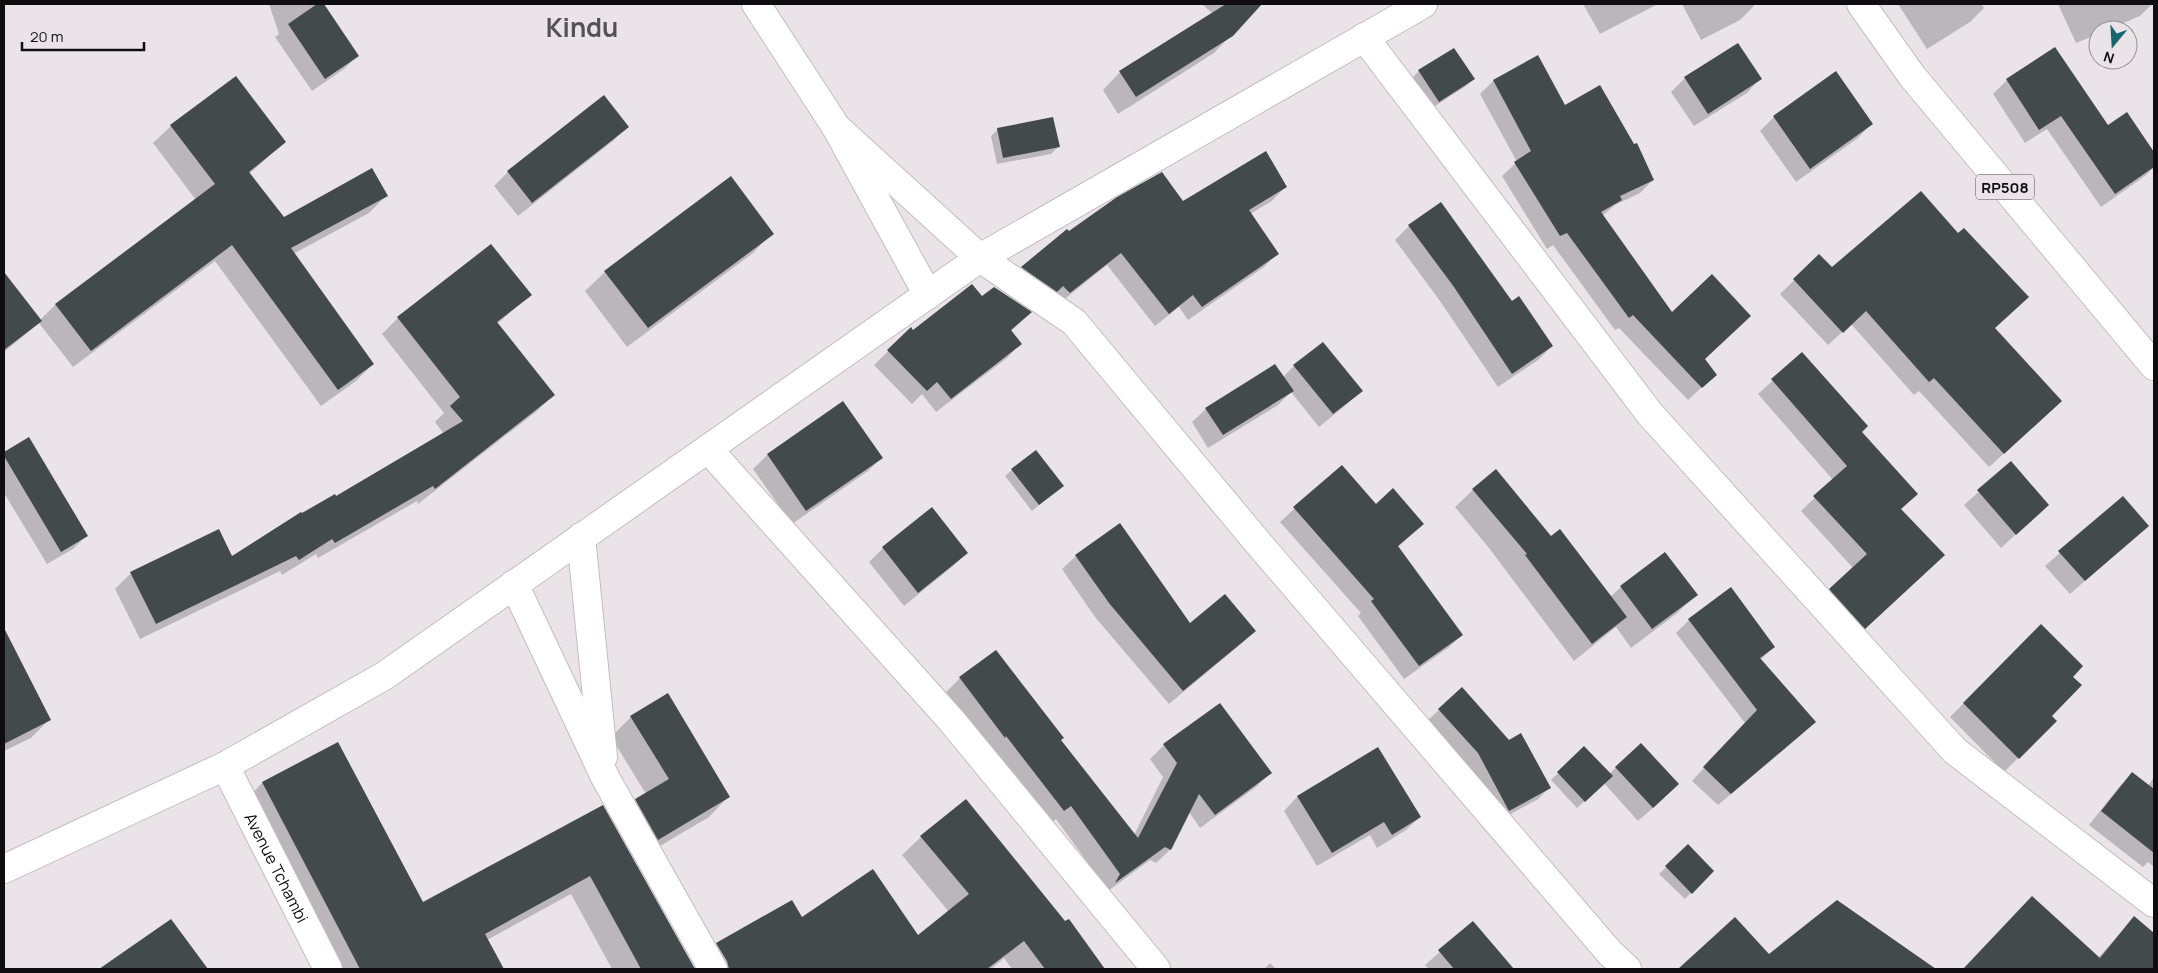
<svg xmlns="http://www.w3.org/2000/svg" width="2158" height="973" font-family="Manrope,sans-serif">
<rect width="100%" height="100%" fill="#eae4e9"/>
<path fill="#0003" d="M 269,4 L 322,4 L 357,56 L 344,69 L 312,91 L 275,37 L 279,34 Z
M 1202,4 L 1260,4 L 1214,53 L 1118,114 L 1103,90 L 1120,72 L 1213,14 Z
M 1583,4 L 1658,4 L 1600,34 Z
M 1682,4 L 1753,4 L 1754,6 L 1740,20 L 1701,40 Z
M 1898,4 L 1981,4 L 1984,8 L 1970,22 L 1927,49 Z
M 2058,4 L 2152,4 L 2140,16 L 2106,30 L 2098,30 L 2098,34 L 2076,43 Z
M 1419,71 L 1473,79 L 1466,86 L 1432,108 L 1412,78 Z
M 1836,73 L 1871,124 L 1858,138 L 1796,182 L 1760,131 L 1774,117 Z
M 236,78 L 285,142 L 249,174 L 284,218 L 386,196 L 369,213 L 293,254 L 373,364 L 356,381 L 321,406 L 215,261 L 73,367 L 39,323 L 4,352 L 4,274 L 40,320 L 55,305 L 196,200 L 153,143 L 171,126 Z
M 1685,78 L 1760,79 L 1747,93 L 1694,126 L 1671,92 Z
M 2007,80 L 2107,127 L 2126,114 L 2154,155 L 2154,167 L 2145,176 L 2101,207 L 2047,129 L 2025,143 L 1993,94 Z
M 1493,81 L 1565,107 L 1653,180 L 1640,193 L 1615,205 L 1602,216 L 1715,375 L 1688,400 L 1619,328 L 1615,330 L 1553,245 L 1547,249 L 1502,176 L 1517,162 L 1480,94 Z
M 604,97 L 627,127 L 613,141 L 518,216 L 494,186 L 508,172 Z
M 998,129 L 1058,147 L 1051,154 L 997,164 L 991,136 Z
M 1285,187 L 1272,201 L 1250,214 L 1277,253 L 1264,267 L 1188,320 L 1179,307 L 1155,326 L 1107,265 L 1056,306 L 1009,281 L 1067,231 L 1068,233 L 1182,203 Z
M 1440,204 L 1512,302 L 1552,346 L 1538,360 L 1498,387 L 1440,301 L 1395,240 L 1409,226 Z
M 772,233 L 753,253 L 627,347 L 585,291 L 605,272 Z
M 491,245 L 530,295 L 497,324 L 553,395 L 537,411 L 418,504 L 417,501 L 318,558 L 316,554 L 282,575 L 280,571 L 140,639 L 115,589 L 131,573 L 232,558 L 444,434 L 435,422 L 444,413 L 382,334 L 398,318 Z
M 1819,256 L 1831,268 L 1994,329 L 2046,415 L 1989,467 L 1919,391 L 1914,395 L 1851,324 L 1828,345 L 1780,294 Z
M 982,298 L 1030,313 L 1010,332 L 1020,344 L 1007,358 L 936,412 L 922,394 L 912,404 L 874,365 L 911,329 L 913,331 Z
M 1802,354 L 1860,432 L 1929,569 L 1851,642 L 1816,604 L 1853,568 L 1801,511 L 1833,480 L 1758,394 Z
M 1294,366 L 1361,391 L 1347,404 L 1319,427 L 1291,392 L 1278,405 L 1208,448 L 1192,422 L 1206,409 L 1283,377 Z
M 843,403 L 882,457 L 868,471 L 792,524 L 753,469 L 767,455 Z
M 29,439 L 87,535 L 73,549 L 47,564 L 4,493 L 4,453 Z
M 2011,463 L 2048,505 L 2001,548 L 1964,505 Z
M 1341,466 L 1376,506 L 1422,524 L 1398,547 L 1462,635 L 1448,648 L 1404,679 L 1358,616 L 1361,613 L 1280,522 Z
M 1012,470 L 1055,492 L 1032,511 L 1005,476 Z
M 1473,490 L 1610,597 L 1621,587 L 1696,595 L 1676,614 L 1631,648 L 1616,627 L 1574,661 L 1489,548 L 1455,507 Z
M 2123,498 L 2147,526 L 2070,594 L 2045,566 Z
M 932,509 L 966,553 L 953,566 L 904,606 L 869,562 L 883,548 Z
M 1076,556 L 1190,625 L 1255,631 L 1241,644 L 1169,704 L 1095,617 L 1062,569 Z
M 1731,589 L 1774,647 L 1760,660 L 1802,734 L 1718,805 L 1692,781 L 1745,723 L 1676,633 L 1689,620 Z
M 2041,626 L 2050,716 L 2055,721 L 2004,772 L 1950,717 Z
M 4,631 L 49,720 L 31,738 L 4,751 Z
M 960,678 L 1060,741 L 1134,835 L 1163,777 L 1150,759 L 1164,745 L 1220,704 L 1270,773 L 1256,787 L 1200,828 L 1189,812 L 1170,850 L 1156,863 L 1150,860 L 1104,894 L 1107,889 L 1056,819 L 1050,824 L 946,692 Z
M 1439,710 L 1549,788 L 1538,799 L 1498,821 L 1467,765 L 1427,721 Z
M 631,717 L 728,797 L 709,817 L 638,859 L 616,820 L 636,800 L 646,794 L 611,737 Z
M 337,744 L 423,904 L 602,807 L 694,969 L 612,969 L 571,894 L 487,940 L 503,969 L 331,969 L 244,802 L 262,783 Z
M 1641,744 L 1664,798 L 1638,821 L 1604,783 L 1577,808 L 1551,780 L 1584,748 L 1609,774 Z
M 1377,748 L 1420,817 L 1406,830 L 1377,848 L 1370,835 L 1317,866 L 1284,811 L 1297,797 Z
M 2132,774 L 2148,786 L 2154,777 L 2154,867 L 2148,862 L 2143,867 L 2089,825 L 2119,787 Z
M 921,837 L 1065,923 L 1068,920 L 1104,969 L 1012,969 L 1004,958 L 991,969 L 702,969 L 698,962 L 717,944 L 801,918 L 917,936 L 949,912 L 902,855 Z
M 1688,846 L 1713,871 L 1685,899 L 1659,874 Z
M 1837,902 L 1934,969 L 1811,969 L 1782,949 Z
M 1735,918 L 1769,956 L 1777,949 L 1791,969 L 1680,969 Z
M 2134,918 L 2154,934 L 2154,969 L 1973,969 L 1968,965 L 2098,958 Z
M 171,920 L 206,969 L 101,969 Z
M 1473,923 L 1508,964 L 1502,969 L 1429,969 L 1425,965 Z
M 1270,963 L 1276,969 L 1264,969 Z"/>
<path fill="#434a4b" d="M 317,4 L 324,4 L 359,56 L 325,79 L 288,24 Z
M 1226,4 L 1262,4 L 1233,36 L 1136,97 L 1119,71 Z
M 1738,43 L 1762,79 L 1708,114 L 1684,77 Z
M 2055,47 L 2108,125 L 2127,112 L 2154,152 L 2154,167 L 2115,194 L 2061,116 L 2039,130 L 2006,79 Z
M 1454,48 L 1475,79 L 1439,102 L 1418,70 Z
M 1538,55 L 1565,105 L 1600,85 L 1634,144 L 1637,143 L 1654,180 L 1620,196 L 1622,200 L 1601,212 L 1672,312 L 1712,274 L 1751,316 L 1705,359 L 1717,375 L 1702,388 L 1633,315 L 1629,318 L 1567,233 L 1560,236 L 1514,162 L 1531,151 L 1493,80 Z
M 1836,71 L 1873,124 L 1810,169 L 1773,116 Z
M 236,76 L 286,142 L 249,172 L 284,217 L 372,168 L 388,196 L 291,248 L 374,364 L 338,390 L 232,245 L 91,351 L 55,304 L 215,184 L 170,125 Z
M 604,95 L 629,127 L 532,203 L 507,171 Z
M 1053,117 L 1060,147 L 1003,158 L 997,128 Z
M 1266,151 L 1287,187 L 1249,210 L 1279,254 L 1202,307 L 1193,295 L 1169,314 L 1121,253 L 1070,293 L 1063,286 L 1057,292 L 1021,267 L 1067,229 L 1069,231 L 1117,197 L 1162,172 L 1183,201 Z
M 731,176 L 774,234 L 648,328 L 604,271 Z
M 1921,191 L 1958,233 L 1964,228 L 2029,297 L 1995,328 L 2062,401 L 2004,454 L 1934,378 L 1929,382 L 1866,311 L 1843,333 L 1793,279 L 1819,254 L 1832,267 Z
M 1441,202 L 1512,301 L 1519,296 L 1553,346 L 1512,374 L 1454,287 L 1408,225 Z
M 491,244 L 532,295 L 497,322 L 555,395 L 435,489 L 433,486 L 335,543 L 332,539 L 299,560 L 296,556 L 156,624 L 130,572 L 219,529 L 232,556 L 301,512 L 302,513 L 335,494 L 336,496 L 463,421 L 450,406 L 460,397 L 397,317 Z
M 4,272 L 42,321 L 4,350 Z
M 972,284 L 982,296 L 994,287 L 1032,312 L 1011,330 L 1022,344 L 951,399 L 937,382 L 927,391 L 887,350 L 911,327 L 913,330 Z
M 1323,342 L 1363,391 L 1333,414 L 1293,365 Z
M 1802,352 L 1868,426 L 1862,432 L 1918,494 L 1901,509 L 1945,555 L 1865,629 L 1829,589 L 1867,554 L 1813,496 L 1847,466 L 1771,379 Z
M 1275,364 L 1294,391 L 1223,435 L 1205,408 Z
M 843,401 L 883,458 L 806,511 L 767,454 Z
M 29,437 L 88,536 L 61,552 L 4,456 L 4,452 Z
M 1036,450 L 1064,486 L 1039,505 L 1011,469 Z
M 2011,461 L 2049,505 L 2016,535 L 1977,490 Z
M 1342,465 L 1376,504 L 1393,488 L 1424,524 L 1398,546 L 1463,635 L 1419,666 L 1371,601 L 1374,599 L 1293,507 Z
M 1496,469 L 1551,536 L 1560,529 L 1627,617 L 1592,644 L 1525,555 L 1527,554 L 1472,489 Z
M 2123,496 L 2149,526 L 2085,581 L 2058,551 Z
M 932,507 L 968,553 L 918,593 L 882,547 Z
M 1120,523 L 1190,623 L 1225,594 L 1256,631 L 1183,691 L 1109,603 L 1075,555 Z
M 1665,552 L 1698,595 L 1652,629 L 1620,586 Z
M 1731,587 L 1775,647 L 1760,658 L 1816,722 L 1731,794 L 1703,767 L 1757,710 L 1688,619 Z
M 2041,624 L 2083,666 L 2073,677 L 2082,685 L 2052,716 L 2057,721 L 2019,759 L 1963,703 Z
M 4,628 L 51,720 L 4,744 Z
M 996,650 L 1064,738 L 1061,740 L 1138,838 L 1177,763 L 1163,744 L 1220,703 L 1272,773 L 1215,815 L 1199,794 L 1171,850 L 1165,847 L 1115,883 L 1120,874 L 1071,806 L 1064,811 L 1006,736 L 1005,738 L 959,677 Z
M 1462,687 L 1509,740 L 1521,733 L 1551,788 L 1509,811 L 1478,753 L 1438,709 Z
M 668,693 L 730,797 L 658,840 L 635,799 L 669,779 L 630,716 Z
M 338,742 L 423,902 L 603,805 L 695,969 L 641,969 L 590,876 L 485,934 L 504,969 L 360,969 L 262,782 Z
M 1641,743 L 1679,784 L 1653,808 L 1615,767 Z
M 1584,746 L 1613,776 L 1585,802 L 1557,772 Z
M 1378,747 L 1421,817 L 1392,835 L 1384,822 L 1332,853 L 1297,796 Z
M 2132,772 L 2154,789 L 2154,853 L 2101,811 Z
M 966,799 L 1065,921 L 1069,919 L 1105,969 L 1045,969 L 1024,941 L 987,969 L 729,969 L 727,961 L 716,943 L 792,900 L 802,917 L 873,869 L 918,935 L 969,894 L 920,836 Z
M 1688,844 L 1714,871 L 1692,894 L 1665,866 Z
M 2032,896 L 2100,958 L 2134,916 L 2154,933 L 2154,969 L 1963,969 Z
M 1837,900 L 1936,969 L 1678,969 L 1735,917 L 1769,954 Z
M 171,919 L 208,969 L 99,969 Z
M 1473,921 L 1514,969 L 1454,969 L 1438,950 Z"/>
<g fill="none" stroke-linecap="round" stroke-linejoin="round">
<defs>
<g id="minor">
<path d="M 756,4 L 836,127 L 928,295"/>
<path d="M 1364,37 L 1650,414 L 1955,751 L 2154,903"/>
<path d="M 836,127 L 980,258 L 1074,322 L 1259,544 L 1610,953 L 1627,969"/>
<path d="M 708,449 L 951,720 L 1156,969"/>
<path d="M 581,537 L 603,757"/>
<path d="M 514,584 L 606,779 L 713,969"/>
<path id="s1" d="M 225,766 L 328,969"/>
</g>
<path id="tertiary" d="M 4,869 L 225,766 L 384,676 L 980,258 L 1423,4"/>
<path id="primary" d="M 1861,4 L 1912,76 L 2154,366"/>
</defs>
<use href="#minor" stroke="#c3bdc2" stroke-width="30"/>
<use href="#tertiary" stroke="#c3bdc2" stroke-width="30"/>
<use href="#primary" stroke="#c3bdc2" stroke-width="30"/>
<use href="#minor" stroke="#fff" stroke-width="28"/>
<use href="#tertiary" stroke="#fff" stroke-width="28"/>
<use href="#primary" stroke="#fff" stroke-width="28"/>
</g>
<g text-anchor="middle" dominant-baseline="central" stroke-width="5" stroke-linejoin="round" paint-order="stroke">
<rect fill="#eae4e9" stroke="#514e50" stroke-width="1" x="1976" y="174.5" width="58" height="25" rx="4"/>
<g font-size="15" font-weight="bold" fill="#0f0d0f">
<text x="2005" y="187">RP508</text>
</g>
<g font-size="16" fill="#0f0d0f" stroke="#eae4e9">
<text stroke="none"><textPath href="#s1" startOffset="114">Avenue Tchambi</textPath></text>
</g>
<g font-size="26" font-weight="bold" fill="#555155" stroke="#eae4e9">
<text x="582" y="27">Kindu</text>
</g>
</g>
<rect width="2158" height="973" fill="none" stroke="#0f0d0f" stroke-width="10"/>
<g transform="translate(2113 45) rotate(198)"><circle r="24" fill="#eae4e9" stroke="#928e92"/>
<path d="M0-4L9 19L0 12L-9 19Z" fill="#18666d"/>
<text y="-8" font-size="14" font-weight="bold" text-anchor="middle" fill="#0f0d0f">N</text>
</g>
<path d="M22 42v8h122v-8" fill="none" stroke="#0f0d0f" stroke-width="2.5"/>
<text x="30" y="42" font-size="15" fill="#0f0d0f" stroke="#eae4e9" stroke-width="4" paint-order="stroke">20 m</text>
</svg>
